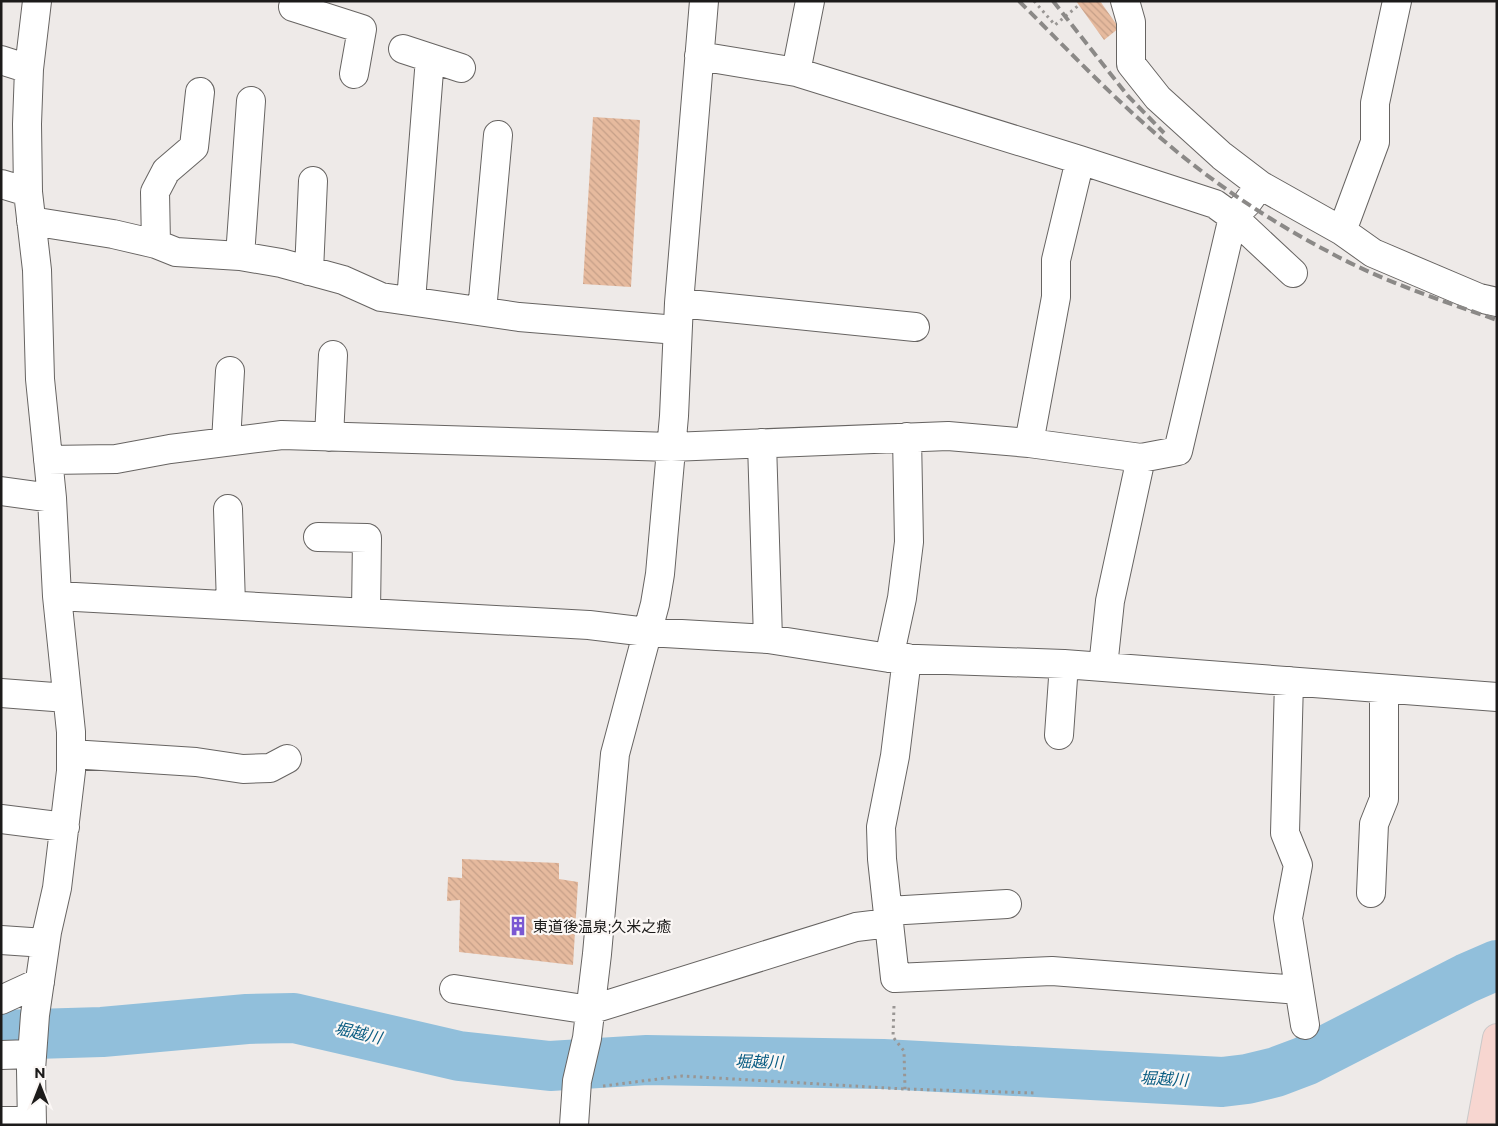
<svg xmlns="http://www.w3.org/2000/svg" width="1498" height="1126" font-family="Montserrat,'Noto Sans JP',sans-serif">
<defs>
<pattern id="building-back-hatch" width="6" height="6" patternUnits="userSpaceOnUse" patternTransform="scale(1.25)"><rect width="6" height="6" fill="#e6ba9e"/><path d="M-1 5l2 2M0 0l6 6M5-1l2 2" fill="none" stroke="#c59f88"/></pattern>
</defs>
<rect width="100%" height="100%" fill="#eeeae8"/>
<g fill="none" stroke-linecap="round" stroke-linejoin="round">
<path stroke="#91bfdb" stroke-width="50" d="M 1,1035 L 102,1032 L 247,1019 L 294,1018 L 459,1056 L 550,1066 L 647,1060 L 883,1064 L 1222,1082 L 1247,1079 L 1276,1072 L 1305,1061 L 1467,978 L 1497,965"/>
</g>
<path fill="url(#building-back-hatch)" d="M 1076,1 L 1100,1 L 1119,28 L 1104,40 Z
M 593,117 L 640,120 L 631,287 L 583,284 Z
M 462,859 L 559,863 L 559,879 L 578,882 L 573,965 L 459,952 L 460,900 L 447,901 L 448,877 L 462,878 Z"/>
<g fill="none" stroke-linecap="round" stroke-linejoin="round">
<defs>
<path id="minor" d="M 295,1 L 293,7 L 362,29 L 354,74
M 1125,1 L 1131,22 L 1131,64 L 1158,98 L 1222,156 L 1260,185 L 1342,231 L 1373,253 L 1479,298 L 1497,302
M 403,49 L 461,68
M 699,56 L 796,72 L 1080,160 L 1215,204 L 1233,217 L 1293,273
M 1,60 L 29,69
M 796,72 L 810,1
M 1,184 L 28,192
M 31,221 L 113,234 L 156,244 L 176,252 L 240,256 L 281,263 L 343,280 L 381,297 L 519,317 L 677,330
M 1342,231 L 1375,142 L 1375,103 L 1397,1
M 156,244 L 155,192 L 166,171 L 194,147 L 200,92
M 240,256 L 251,101
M 309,271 L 313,181
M 411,301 L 430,58
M 679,303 L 915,327
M 482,311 L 498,135
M 329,437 L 333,355
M 226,442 L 230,371
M 762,443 L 768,639
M 1029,443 L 1056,297 L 1056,260 L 1080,160
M 48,460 L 116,459 L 170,449 L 282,435 L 671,447 L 948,436 L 1029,443 L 1141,458 L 1178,451 L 1233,217 L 1247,203 L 1260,185
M 1,491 L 52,498
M 228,509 L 231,605
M 318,537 L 367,538 L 366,612
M 57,596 L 589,625 L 647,632 L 768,639 L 889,658 L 1064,664 L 1497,697
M 889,658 L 902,598 L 909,542 L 907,437
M 907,658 L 895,756 L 881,827 L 882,859 L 895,978 L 1052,971 L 1299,990
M 1103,667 L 1110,601 L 1141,458
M 1289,681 L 1285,833 L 1298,865 L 1288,918 L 1305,1025
M 1,693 L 67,698
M 1059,735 L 1064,664
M 71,754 L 196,762 L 243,769 L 270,768 L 287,759
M 1,819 L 65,827
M 1371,893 L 1374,824 L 1384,799 L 1384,689
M 888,911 L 1007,904
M 1,940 L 45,943
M 454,989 L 590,1010 L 856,927 L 889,923
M 1,1000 L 40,982
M 1,1055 L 32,1054
M 1,1121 L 32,1121
M 32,1125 L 31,1070 L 35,1015 L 47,932 L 57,888 L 71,771 L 71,732 L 57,596 L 52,498 L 40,379 L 37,270 L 28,192 L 27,124 L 29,69 L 37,1
M 574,1125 L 577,1081 L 587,1038 L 597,954 L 615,754 L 655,604 L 660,574 L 674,416 L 679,303 L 704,1"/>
<path id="major" d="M 1481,1125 L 1497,1038"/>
</defs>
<use href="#minor" stroke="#676462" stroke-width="30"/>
<use href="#major" stroke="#c9c8c8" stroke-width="30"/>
<path stroke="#999694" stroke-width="3" stroke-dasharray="2.5 4" stroke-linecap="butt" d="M 1034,1 L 1055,25 L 1079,5
M 894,1006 L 893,1037 L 904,1051 L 905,1089
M 603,1086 L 682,1076 L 905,1089 L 1036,1093"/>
<use href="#minor" stroke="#fff" stroke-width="28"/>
<use href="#major" stroke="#f7d6d0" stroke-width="28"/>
<path stroke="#8b8987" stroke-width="4" stroke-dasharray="10 5" stroke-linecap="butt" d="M 1019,1 C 1066,48 1112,97 1163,140 C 1213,183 1270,221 1329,252 C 1382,281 1440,300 1497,320
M 1053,1 L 1128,96 L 1164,133"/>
</g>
<defs>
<symbol id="building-bare" viewBox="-9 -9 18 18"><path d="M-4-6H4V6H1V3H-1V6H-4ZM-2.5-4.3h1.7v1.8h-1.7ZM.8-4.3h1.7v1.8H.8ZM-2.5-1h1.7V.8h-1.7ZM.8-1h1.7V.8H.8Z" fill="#7a58d2" stroke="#fbf7f5" stroke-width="2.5" paint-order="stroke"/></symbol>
</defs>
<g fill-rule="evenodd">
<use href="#building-bare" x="504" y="912" width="28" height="28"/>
</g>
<g text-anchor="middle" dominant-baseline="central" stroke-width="4.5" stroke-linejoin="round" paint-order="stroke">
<g font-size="15" fill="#1c1b1a" stroke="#fbf7f5" text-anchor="start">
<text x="533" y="926">東道後温泉;久米之癒</text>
</g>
<g font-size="16" font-style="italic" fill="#095c82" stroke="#fbf7f5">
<text transform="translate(358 1033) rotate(13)">堀越川</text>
<text transform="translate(759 1062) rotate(1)">堀越川</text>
<text transform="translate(1164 1079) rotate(3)">堀越川</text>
</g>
</g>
<rect width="1498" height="1126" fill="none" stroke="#1c1b1a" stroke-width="5"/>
<g transform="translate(40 1086)" stroke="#fbf7f5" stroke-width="4" paint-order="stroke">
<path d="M0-4L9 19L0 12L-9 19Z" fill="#1c1b1a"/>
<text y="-8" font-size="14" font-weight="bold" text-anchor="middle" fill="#1c1b1a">N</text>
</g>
</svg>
